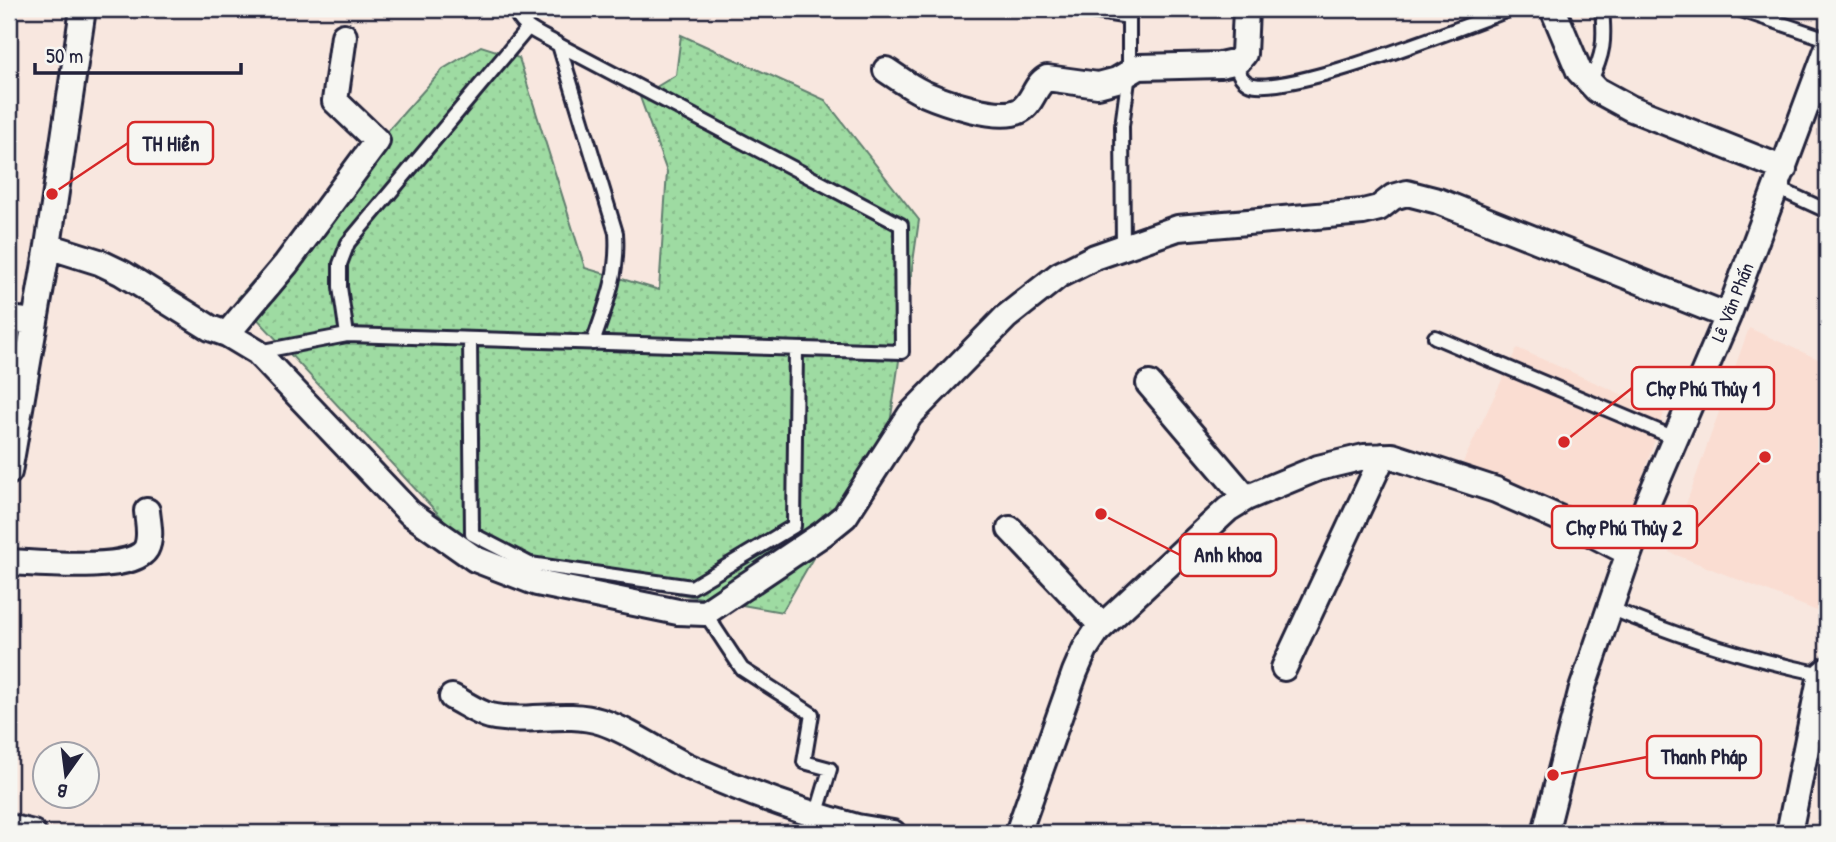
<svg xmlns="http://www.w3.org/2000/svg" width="1836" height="842" font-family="'Patrick Hand',sans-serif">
<defs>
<pattern id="grass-dots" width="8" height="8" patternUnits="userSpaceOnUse" patternTransform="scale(1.75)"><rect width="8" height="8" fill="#9edba2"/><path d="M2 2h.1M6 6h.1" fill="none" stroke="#88bc8c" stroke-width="1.8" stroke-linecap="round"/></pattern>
</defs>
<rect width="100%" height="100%" fill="#f8e7df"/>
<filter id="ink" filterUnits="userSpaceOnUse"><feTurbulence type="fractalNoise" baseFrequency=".0143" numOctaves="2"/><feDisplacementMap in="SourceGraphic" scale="14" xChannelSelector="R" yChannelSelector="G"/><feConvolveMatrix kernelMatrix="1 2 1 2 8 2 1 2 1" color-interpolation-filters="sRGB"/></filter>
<g filter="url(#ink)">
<path fill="#faddd2" d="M 1749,328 L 1827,363 L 1827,615 L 1669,552 Z
M 1517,348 L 1664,413 L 1619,546 L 1459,471 Z"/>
<path fill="url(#grass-dots)" stroke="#607e6e" stroke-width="2" d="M 681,35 L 825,100 L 919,220 L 890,424 L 782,612 L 514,565 L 457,534 L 238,298 L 443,69 L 481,46 L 519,58 L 585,268 L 659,290 L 667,172 L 640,97 L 676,75 Z"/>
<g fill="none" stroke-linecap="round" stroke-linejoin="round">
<defs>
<path id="lane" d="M 515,9 C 519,28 543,35 559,45 L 616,233 C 619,274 606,305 593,343
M 1079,9 L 1129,17 L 1129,73 L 1122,126 L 1123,247
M 1738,9 L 1827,39
M 1234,61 C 1238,70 1239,78 1248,83 C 1281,100 1469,24 1511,9
M 1590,82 C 1604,54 1605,40 1602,9
M 1777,188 L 1827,211
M 347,335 L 340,287 L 340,264 L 348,243 L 528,28
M 1435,337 L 1675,438
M 470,339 L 472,534 L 530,564 L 692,587 L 794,526 L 796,349
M 258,352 L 347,335 L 902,352 L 901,225 L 559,45
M 1610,608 C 1679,637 1749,659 1822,674
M 705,613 L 742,669 L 812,714 L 804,762 L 830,769 L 816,816"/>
<path id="street" d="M 1553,9 L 1579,71 L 1597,90 L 1630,108 L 1784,169
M 886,70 C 898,78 910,87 923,93 C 944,102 998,121 1019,111 C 1033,104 1034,85 1047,78 L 1098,85 L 1117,80 L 1139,67 L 1220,65 L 1238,61 L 1244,54 L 1246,9
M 48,246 L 99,262 L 122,273 L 210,328 L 227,334 L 257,352 L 410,513 L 475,559 L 537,583 L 678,612 L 705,613 L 824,533 L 845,516 L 910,415 L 1006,317 L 1059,275 L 1095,257 L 1178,228 L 1363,212 L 1379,208 L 1393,197 L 1407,193 L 1438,201 L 1728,316
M 9,319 L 34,322
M 227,334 L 286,264 L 377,141 L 335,101 L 344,36
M 1149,384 L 1246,498
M 9,472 L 48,246 L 83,9
M 1010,529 L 1102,626
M 9,562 C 35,563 132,573 146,549 C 152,537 148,523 147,511
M 1284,668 L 1383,456
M 452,697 C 464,703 478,713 490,716 C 527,724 565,710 602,722 C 632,732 658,752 687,766 C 743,791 798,811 857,827
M 9,827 L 33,833
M 856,833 L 857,827 L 893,833
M 1018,833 L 1075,672 L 1085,649 L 1097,631 L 1228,509 L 1246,498 L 1318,468 L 1364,457 L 1392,456 L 1496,490 L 1577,526 L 1629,553
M 1545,833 L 1581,692 L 1624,567 L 1648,502 L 1728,316 L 1827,50
M 1789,833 L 1819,684 L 1822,674 L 1827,670"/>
</defs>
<use href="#lane" stroke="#22223b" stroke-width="18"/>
<use href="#street" stroke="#22223b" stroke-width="30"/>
<use href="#lane" stroke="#f6f6f2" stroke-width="12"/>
<use href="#street" stroke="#f6f6f2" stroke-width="24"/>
</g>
</g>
<g text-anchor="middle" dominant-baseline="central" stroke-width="7" stroke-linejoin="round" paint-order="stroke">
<g font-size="19" fill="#22223b" stroke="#f6f6f2">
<text transform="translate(1732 302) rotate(-68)">Lê Văn Phấn</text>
</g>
</g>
<path fill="none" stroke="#d62828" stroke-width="2.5" d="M52 194L128 143M1564 442L1632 388M1765 457L1697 527M1101 514L1180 555M1553 775L1647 757"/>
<g fill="#d62828" stroke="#f6f6f2" stroke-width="2.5">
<circle cx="52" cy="194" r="7"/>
<circle cx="1564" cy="442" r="7"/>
<circle cx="1765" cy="457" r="7"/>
<circle cx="1101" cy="514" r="7"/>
<circle cx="1553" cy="775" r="7"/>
</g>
<g fill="#f6f6f2" stroke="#d62828" stroke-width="2.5">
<rect x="128" y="122" width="85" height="42" rx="7"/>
<rect x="1632" y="367" width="142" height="42" rx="7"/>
<rect x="1552" y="506" width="145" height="42" rx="7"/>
<rect x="1180" y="534" width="96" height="42" rx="7"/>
<rect x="1647" y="736" width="114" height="42" rx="7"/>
</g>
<g font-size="21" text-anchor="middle" font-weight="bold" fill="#22223b">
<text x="171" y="151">TH Hiền</text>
<text x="1703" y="396">Chợ Phú Thủy 1</text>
<text x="1624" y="535">Chợ Phú Thủy 2</text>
<text x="1228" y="562">Anh khoa</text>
<text x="1704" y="764">Thanh Pháp</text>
</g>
<rect width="1836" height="842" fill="none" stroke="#f6f6f2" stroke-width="35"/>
<rect x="18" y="18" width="1801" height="807" fill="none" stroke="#22223b" stroke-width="2.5" filter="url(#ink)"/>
<g transform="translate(66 775) rotate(194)"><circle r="33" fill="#f6f6f2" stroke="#a1a1a9" stroke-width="2"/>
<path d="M0-5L12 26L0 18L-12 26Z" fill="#22223b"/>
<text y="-10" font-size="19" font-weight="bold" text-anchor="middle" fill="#22223b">B</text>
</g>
<path d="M35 63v10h206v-10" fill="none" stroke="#22223b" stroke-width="3.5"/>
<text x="46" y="63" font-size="21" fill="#22223b" stroke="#f6f6f2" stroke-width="5" paint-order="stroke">50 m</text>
</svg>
